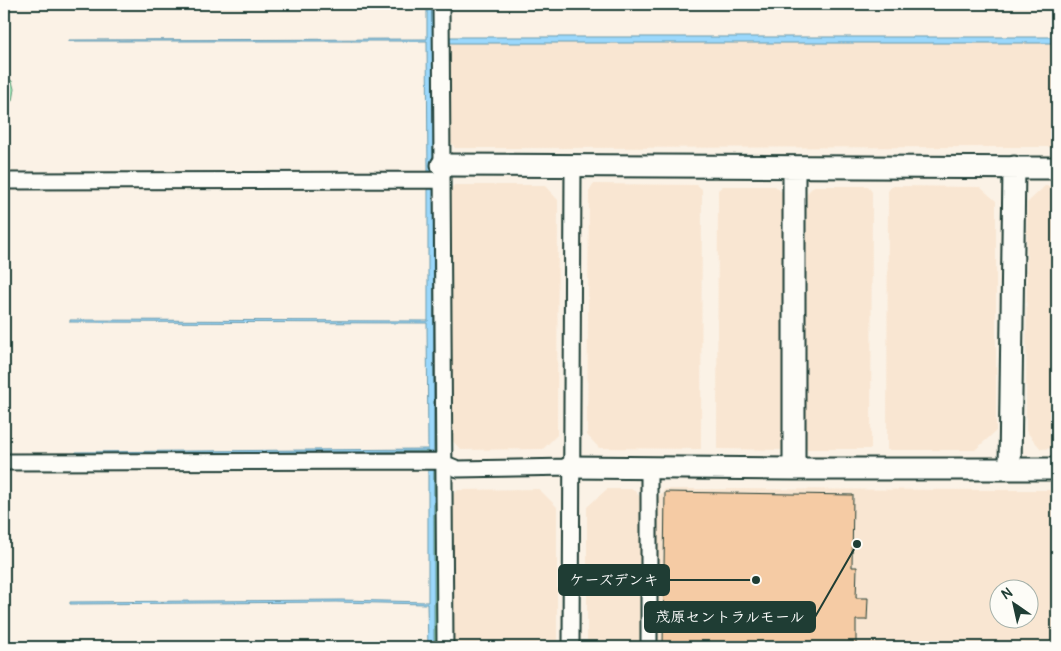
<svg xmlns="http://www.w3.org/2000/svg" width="1061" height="651" font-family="Pangolin,'Klee One',sans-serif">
<rect width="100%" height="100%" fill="#fbf2e6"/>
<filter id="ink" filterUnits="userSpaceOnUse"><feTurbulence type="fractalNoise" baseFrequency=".02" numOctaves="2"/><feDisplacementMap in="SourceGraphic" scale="10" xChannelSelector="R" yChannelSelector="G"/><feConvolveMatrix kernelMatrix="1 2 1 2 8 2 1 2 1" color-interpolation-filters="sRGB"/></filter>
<g filter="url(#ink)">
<path fill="#f9e6d2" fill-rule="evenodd" d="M 446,43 L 1057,43 L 1057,147 L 455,148 L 449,140 Z
M 593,184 L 697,185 L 702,189 L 701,449 L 599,448 L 587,435 L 589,191 Z
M 454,185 L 544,185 L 558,200 L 557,435 L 543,449 L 461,450 L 451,439 L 449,191 Z
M 723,186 L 775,186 L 784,194 L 782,450 L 717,449 L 718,190 Z
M 814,186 L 868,186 L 872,192 L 871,449 L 806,449 L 807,193 Z
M 892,186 L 980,187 L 996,201 L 996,431 L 975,450 L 887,450 L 888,191 Z
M 1045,186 L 1057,187 L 1057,448 L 1041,449 L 1026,431 L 1027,203 Z
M 539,489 L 557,507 L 557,647 L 452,647 L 452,495 L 458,490 Z
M 607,489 L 633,489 L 642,499 L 643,647 L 587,647 L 587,507 Z
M 665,489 L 1057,490 L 1057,647 L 658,647 L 657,499 ZM 998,588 L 1028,588 L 1028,618 L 998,618 Z"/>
<path fill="#a0eab9" stroke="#609476" d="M 433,4 L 434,4 L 435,172 L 433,175 Z
M 4,76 L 12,81 L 14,89 L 12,101 L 4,105 Z
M 434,185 L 435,187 L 437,453 L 434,453 Z
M 428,451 L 428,453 L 75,454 Z
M 434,470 L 438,470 L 438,647 L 434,647 Z"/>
<path fill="#9bd8fc" stroke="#699aac" d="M 427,4 L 433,4 L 434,647 L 428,647 L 427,604 L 336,602 L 70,604 L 70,602 L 341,600 L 428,602 L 428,451 L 75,454 L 76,452 L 428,449 L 427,323 L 70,322 L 70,320 L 428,321 L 428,188 L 73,189 L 70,174 L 428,172 L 427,41 L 69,41 L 69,40 L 427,39 Z
M 446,37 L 1057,37 L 1057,43 L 446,43 Z"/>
<path fill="#f5cba4" stroke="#1f3d34" d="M 665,492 L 853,495 L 852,567 L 857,567 L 856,598 L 868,598 L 867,620 L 856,620 L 856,647 L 663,647 Z"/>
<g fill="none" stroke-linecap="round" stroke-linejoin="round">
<defs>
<path id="street" d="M 441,4 L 445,647
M 4,181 L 442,180
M 4,462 L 438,461 L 458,469 L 570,467
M 571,647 L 573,167
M 649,647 L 649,469"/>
<path id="secondary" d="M 442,165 L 1057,168
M 570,467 L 794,469 L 1057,469
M 794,469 L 794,167
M 1010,469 L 1014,167"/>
</defs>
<use href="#street" stroke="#1f3d34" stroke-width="19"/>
<use href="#secondary" stroke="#1f3d34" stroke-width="25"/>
<use href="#street" stroke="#fdfcf7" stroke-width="15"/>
<use href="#secondary" stroke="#fdfcf7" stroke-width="21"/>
</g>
</g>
<path fill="none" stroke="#1f3d34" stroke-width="2" d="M756 580L669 580M857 544L815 617"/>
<g fill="#1f3d34" stroke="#fdfcf7" stroke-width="2">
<circle cx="756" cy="580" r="5"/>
<circle cx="857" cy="544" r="5"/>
</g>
<g fill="#1f3d34" stroke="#1f3d34" stroke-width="2">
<rect x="559" y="565" width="110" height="30" rx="5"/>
<rect x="645" y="602" width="170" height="30" rx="5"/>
</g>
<g font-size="15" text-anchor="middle" font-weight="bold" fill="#fff">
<text x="614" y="585">ケーズデンキ</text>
<text x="730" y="622">茂原セントラルモール</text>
</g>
<rect width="1061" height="651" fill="none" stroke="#fdfcf7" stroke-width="20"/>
<rect x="10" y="10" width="1041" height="631" fill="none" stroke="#1f3d34" stroke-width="2" filter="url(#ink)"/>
<g transform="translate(1014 604) rotate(326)"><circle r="24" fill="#fdfcf7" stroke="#a4b0a9"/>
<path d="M0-4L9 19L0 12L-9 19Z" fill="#1f3d34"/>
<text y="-8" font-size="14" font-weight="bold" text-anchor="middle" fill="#1f3d34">N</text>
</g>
</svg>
